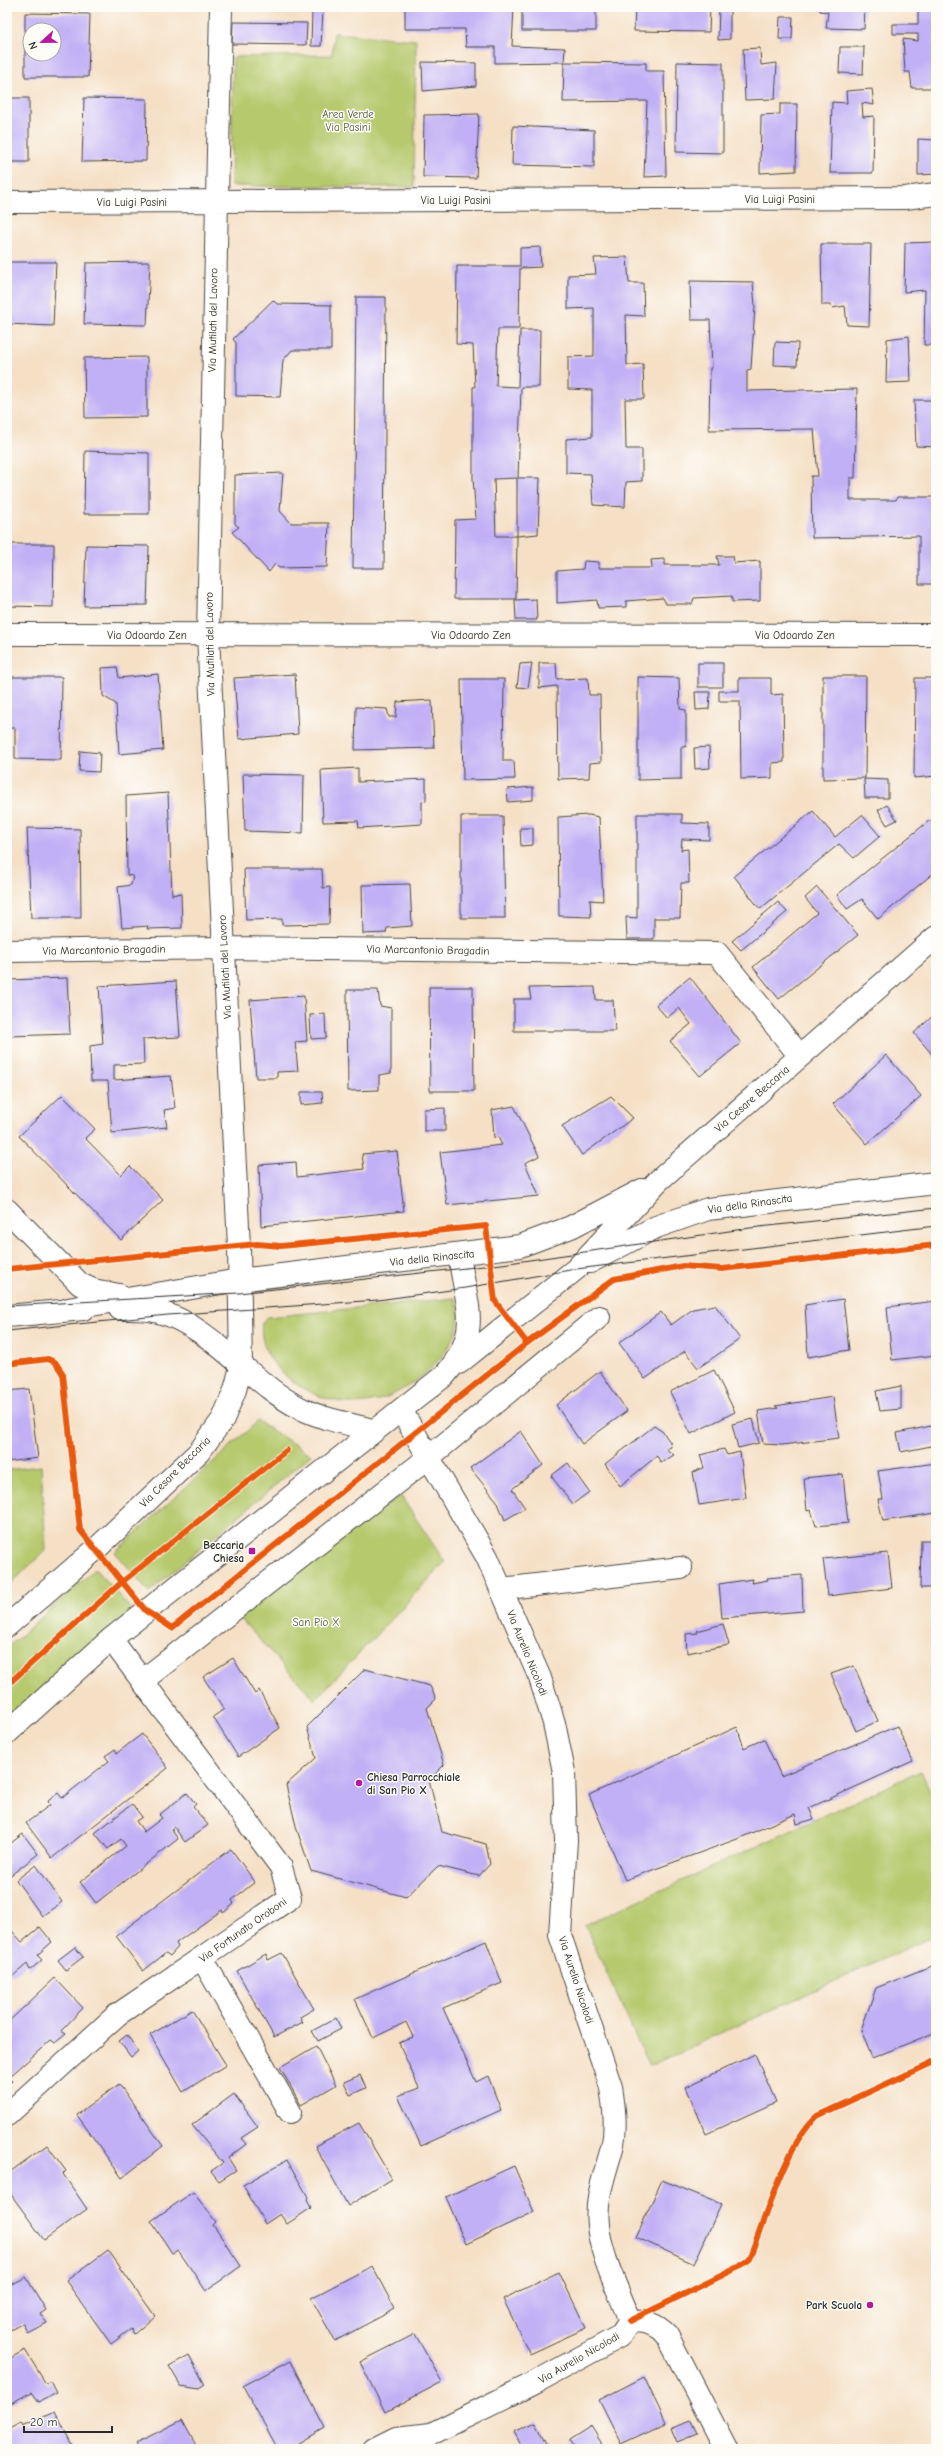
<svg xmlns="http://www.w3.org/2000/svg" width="943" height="2456" font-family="'Comic Neue',sans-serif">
<rect width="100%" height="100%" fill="#fdfcf7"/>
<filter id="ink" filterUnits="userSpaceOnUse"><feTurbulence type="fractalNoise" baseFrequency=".025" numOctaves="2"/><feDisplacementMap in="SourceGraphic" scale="8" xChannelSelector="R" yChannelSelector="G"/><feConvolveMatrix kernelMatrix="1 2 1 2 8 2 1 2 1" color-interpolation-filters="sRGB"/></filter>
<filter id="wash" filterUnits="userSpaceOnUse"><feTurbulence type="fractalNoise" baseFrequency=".012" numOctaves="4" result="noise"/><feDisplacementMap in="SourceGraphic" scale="16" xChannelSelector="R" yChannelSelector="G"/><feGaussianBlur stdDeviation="0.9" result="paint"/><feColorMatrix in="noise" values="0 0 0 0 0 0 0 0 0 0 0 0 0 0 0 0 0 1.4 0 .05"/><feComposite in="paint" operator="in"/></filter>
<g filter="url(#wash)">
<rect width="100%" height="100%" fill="#f5e0c6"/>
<path fill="#b6c96d" stroke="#707a4c" d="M 334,33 L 416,40 L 414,187 L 231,186 L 233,57 L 332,55 Z
M 455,1298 C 476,1343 406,1398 366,1403 C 322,1408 255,1372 262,1322 L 268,1317 Z
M 258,1421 L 311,1455 L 149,1592 L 115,1552 Z
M 41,1466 L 46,1550 L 7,1587 L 7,1470 Z
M 400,1495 L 445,1562 L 315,1700 L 236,1614 Z
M 95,1569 L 132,1610 L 7,1722 L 7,1648 Z
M 921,1771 L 936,1804 L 936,1935 L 649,2066 L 585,1925 Z"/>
<g id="blocks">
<path fill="#c1b0f5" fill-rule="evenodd" d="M 405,7 L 514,7 L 512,46 L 565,48 L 564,62 L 646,63 L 646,71 L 664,71 L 666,176 L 644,177 L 647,101 L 563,102 L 564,62 L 495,63 L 495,47 L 466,47 L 465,29 L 405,29 Z
M 522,7 L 596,7 L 596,31 L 522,31 Z
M 635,7 L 710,7 L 709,32 L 634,31 Z
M 719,7 L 730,7 L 730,39 L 718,40 Z
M 820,7 L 865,7 L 864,29 L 826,28 L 828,12 L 820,11 Z
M 918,7 L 936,7 L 936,88 L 912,88 L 910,72 L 905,72 L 903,39 L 918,41 L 918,34 L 893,34 L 893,24 L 918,24 Z
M 312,10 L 323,11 L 321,46 L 311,46 Z
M 25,13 L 90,14 L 88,77 L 25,77 ZM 30,30 L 54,30 L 54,54 L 30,54 Z
M 780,17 L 793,17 L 792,39 L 779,39 Z
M 233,22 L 307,23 L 306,45 L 232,44 Z
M 840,47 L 864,47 L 863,74 L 839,73 Z
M 760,48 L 761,65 L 777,63 L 775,99 L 745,100 L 743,49 Z
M 422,62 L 476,63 L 476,86 L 423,91 Z
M 677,62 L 723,63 L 723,153 L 676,152 Z
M 872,89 L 874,105 L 862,103 L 863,117 L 874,116 L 873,173 L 830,173 L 832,102 L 847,103 L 846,91 Z
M 7,98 L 29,98 L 29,162 L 7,162 Z
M 84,98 L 147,99 L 146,161 L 82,162 Z
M 780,104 L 797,104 L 796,171 L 760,173 L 761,115 L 780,114 Z
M 479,114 L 476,178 L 423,177 L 424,115 Z
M 513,126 L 594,130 L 594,167 L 512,165 Z
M 918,139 L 936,140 L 936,174 L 918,175 Z
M 936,242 L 936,345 L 924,345 L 925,290 L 904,292 L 905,243 Z
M 821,244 L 871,244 L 869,326 L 847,325 L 845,306 L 832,308 L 831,305 L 822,305 Z
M 540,247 L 541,267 L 520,268 L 519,329 L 498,329 L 496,386 L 518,387 L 520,330 L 540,330 L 539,387 L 521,387 L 518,478 L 540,478 L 538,534 L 517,536 L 516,599 L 454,599 L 455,520 L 476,519 L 473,478 L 473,387 L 475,387 L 473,345 L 456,344 L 457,266 L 520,266 L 520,248 ZM 517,478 L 517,536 L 496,536 L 494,479 Z
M 627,257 L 629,283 L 643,283 L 644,316 L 626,315 L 627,365 L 643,364 L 644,399 L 625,399 L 626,449 L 642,449 L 642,481 L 626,482 L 625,507 L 593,505 L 591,474 L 566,473 L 566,439 L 592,437 L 592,390 L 568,389 L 568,357 L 594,356 L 594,308 L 568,309 L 568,275 L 596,274 L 594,258 Z
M 7,262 L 56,262 L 53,326 L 7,324 Z
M 150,262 L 147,325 L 84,324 L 86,263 Z
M 690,281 L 753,282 L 755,306 L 751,369 L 747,370 L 747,391 L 857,389 L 855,478 L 850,478 L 850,500 L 896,500 L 897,497 L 936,497 L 936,584 L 919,584 L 919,536 L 812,538 L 811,476 L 818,476 L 814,429 L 709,430 L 710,368 L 712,368 L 710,320 L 691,320 Z
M 356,297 L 386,297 L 384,568 L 353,568 Z
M 273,300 L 277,304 L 331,305 L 331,350 L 292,350 L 283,360 L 280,397 L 236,396 L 236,343 L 233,339 Z
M 909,336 L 911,382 L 886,383 L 887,339 Z
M 775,342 L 798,343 L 797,366 L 774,365 Z
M 147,357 L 147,417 L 85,418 L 84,358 Z
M 914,400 L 936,400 L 936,447 L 916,446 Z
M 85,451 L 149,453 L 149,514 L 84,514 Z
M 283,473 L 280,511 L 291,523 L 329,523 L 327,567 L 279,568 L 275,564 L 269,572 L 232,532 L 239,527 L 235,524 L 235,475 Z
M 7,544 L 54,544 L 53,607 L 7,606 Z
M 86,545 L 149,546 L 147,605 L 84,606 Z
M 717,556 L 733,556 L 734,563 L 760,561 L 760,601 L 732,602 L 732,596 L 694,598 L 692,604 L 666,604 L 663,598 L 626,601 L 626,607 L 598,608 L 597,600 L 557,603 L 557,571 L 583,569 L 584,561 L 599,562 L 599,568 L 652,568 L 651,560 L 665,559 L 665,565 L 719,565 Z
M 536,599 L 537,620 L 516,620 L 515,600 Z
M 532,663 L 528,688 L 517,687 L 520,664 Z
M 539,663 L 556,663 L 557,679 L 588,678 L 589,695 L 600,695 L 601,762 L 590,763 L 589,778 L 558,779 L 557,686 L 539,688 Z
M 698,663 L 723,663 L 723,687 L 698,687 Z
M 117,667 L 119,678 L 158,674 L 163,750 L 119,754 L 116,704 L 103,696 L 102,668 Z
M 295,674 L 298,734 L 239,739 L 234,678 Z
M 823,676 L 866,676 L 865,778 L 823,779 Z
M 10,677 L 62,677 L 61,760 L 15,759 L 15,728 L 9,728 Z
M 638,677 L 679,678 L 680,709 L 686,710 L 686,747 L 681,747 L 681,779 L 638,780 Z
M 739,678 L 771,678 L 771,695 L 783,694 L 784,762 L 772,763 L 772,778 L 741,779 L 740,701 L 719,701 L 719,691 L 739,691 Z
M 915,678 L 936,678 L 936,776 L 914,778 Z
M 461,679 L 504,679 L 503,761 L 514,761 L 515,779 L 463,780 Z
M 695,692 L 710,692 L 709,709 L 696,710 Z
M 432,700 L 434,748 L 355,750 L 356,707 L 387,709 L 389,717 L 396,717 L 397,702 Z
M 709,747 L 710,768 L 695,769 L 694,748 Z
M 80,751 L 100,753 L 99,772 L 79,771 Z
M 358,768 L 358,782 L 426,779 L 426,801 L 422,802 L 422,824 L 359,828 L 358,821 L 323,822 L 321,770 Z
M 243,774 L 304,775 L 303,833 L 245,831 Z
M 864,779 L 888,780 L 888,798 L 865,798 Z
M 533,787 L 533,800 L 508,802 L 507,789 Z
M 168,793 L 172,895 L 181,893 L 182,928 L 147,929 L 148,926 L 122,928 L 118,887 L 131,885 L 133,876 L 127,875 L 126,796 Z
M 887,805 L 897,820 L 887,825 L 878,810 Z
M 813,811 L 835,837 L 862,815 L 880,836 L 854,858 L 839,844 L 760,909 L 734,876 Z
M 637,814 L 682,814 L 682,823 L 709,824 L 709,840 L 682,839 L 681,850 L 688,849 L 689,883 L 681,883 L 680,918 L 654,918 L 654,939 L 627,939 L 626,917 L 637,918 Z
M 589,815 L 599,817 L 603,901 L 590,900 L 591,917 L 559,916 L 558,817 Z
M 461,816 L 503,816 L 505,918 L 461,918 Z
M 930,820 L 936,827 L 936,871 L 878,919 L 862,899 L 847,909 L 837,895 Z
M 27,828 L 80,829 L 81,918 L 31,918 Z
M 520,828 L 533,828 L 533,845 L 521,846 Z
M 244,869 L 322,869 L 323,888 L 330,887 L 329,924 L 282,925 L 282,919 L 246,920 Z
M 410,884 L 412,926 L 387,928 L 386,933 L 363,934 L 362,885 Z
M 817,887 L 858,935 L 779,999 L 753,967 L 817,913 L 805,898 Z
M 778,902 L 787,912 L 741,950 L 732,941 Z
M 690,977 L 741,1043 L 700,1076 L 670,1041 L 691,1024 L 679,1008 L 667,1018 L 656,1005 Z
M 67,978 L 70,1034 L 9,1036 L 7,980 Z
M 176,981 L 180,1037 L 143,1039 L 144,1064 L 114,1065 L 114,1080 L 171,1076 L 175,1108 L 164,1110 L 167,1127 L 112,1133 L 108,1081 L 91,1081 L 90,1046 L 103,1044 L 99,986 Z
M 429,987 L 473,987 L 474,1091 L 430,1091 Z
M 595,987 L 596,1000 L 613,1000 L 615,1031 L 514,1031 L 514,999 L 531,999 L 529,988 Z
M 347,990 L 378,990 L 380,1006 L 391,1008 L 391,1073 L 379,1075 L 379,1090 L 348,1091 Z
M 304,996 L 307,1041 L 295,1042 L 298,1071 L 277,1072 L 277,1078 L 256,1078 L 250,1000 Z
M 936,1013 L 936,1059 L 914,1033 Z
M 325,1014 L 326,1038 L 311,1039 L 310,1015 Z
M 886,1055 L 921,1096 L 867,1144 L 833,1104 Z
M 301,1092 L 322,1092 L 323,1103 L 301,1105 Z
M 62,1095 L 95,1129 L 85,1138 L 121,1175 L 130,1166 L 163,1200 L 121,1240 L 19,1136 Z
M 611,1096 L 633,1118 L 582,1155 L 562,1126 Z
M 514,1106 L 539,1156 L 525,1163 L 539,1196 L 447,1205 L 440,1152 L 502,1145 L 498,1137 L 494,1138 L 492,1110 Z
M 445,1108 L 445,1131 L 424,1131 L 424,1109 Z
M 397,1151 L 404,1211 L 261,1226 L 259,1165 L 296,1162 L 297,1177 L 364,1169 L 362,1154 Z
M 843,1299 L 849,1350 L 808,1357 L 805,1305 Z
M 936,1301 L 936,1355 L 892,1360 L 887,1307 Z
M 715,1305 L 740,1339 L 698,1368 L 685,1351 L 645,1379 L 619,1343 L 661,1312 L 671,1325 L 693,1309 Z
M 714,1370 L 735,1412 L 691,1434 L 670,1392 Z
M 600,1371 L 627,1411 L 582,1444 L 556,1405 Z
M 901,1386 L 901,1409 L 880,1411 L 876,1391 Z
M 29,1389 L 38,1458 L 7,1462 L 7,1391 Z
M 833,1397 L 839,1438 L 782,1445 L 763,1444 L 758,1411 L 778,1408 L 775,1406 Z
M 753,1419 L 759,1443 L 738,1448 L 732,1424 Z
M 936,1425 L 936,1445 L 901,1452 L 897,1433 Z
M 654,1426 L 663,1432 L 670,1442 L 671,1447 L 666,1449 L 674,1455 L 661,1463 L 657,1456 L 620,1486 L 605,1464 Z
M 521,1431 L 543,1465 L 512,1489 L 525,1508 L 505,1520 L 497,1501 L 470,1468 Z
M 724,1449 L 727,1455 L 740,1452 L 746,1498 L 699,1505 L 693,1472 L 704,1468 L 700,1455 Z
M 568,1463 L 589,1492 L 573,1504 L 551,1476 Z
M 936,1463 L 936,1513 L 883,1521 L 878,1499 L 883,1499 L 878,1471 Z
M 843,1474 L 848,1523 L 816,1526 L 811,1510 L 807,1511 L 804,1478 Z
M 921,1540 L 936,1540 L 936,1588 L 920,1588 Z
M 888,1553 L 892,1588 L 828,1596 L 823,1559 Z
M 802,1575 L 803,1611 L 722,1618 L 719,1584 L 753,1579 L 752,1583 L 768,1580 L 767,1578 Z
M 723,1624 L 729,1645 L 687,1653 L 686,1634 L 698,1633 L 697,1631 Z
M 233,1658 L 255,1694 L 259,1690 L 280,1728 L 238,1757 L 213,1717 L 224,1709 L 203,1677 Z
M 854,1666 L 878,1721 L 856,1731 L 831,1674 Z
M 365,1669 L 430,1686 L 436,1699 L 427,1708 L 444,1765 L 429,1780 L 442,1832 L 486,1844 L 490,1864 L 479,1876 L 438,1866 L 406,1897 L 311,1871 L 297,1830 L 286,1785 L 316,1758 L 307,1727 Z
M 897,1726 L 913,1761 L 809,1808 L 814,1819 L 797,1824 L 795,1814 L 740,1838 L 625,1880 L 589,1795 L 737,1727 L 744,1748 L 764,1739 L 781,1776 Z
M 142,1734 L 168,1768 L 52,1858 L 26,1823 L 50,1805 L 48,1801 L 58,1793 L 62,1798 L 109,1761 L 105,1756 L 115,1749 L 117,1753 Z
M 187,1793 L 196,1804 L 193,1807 L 208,1825 L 185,1842 L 174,1827 L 171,1829 L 178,1839 L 96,1903 L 80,1882 L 126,1846 L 121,1839 L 108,1849 L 95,1833 L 132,1804 L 142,1817 L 136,1821 L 144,1832 L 162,1818 L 159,1815 Z
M 23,1834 L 38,1854 L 7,1878 L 7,1846 Z
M 231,1849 L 255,1882 L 232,1900 L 234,1904 L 223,1913 L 222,1910 L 176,1943 L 178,1947 L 170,1956 L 166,1953 L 143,1971 L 116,1936 Z
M 36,1865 L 62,1902 L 42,1916 L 16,1880 Z
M 40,1927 L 52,1942 L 37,1955 L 42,1960 L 30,1970 L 27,1964 L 13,1976 L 8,1971 L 7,1972 L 7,1935 L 12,1931 L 22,1942 Z
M 486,1941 L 502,1983 L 443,2008 L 476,2082 L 488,2076 L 501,2110 L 421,2146 L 398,2096 L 419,2088 L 399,2043 L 413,2037 L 406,2022 L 373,2038 L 355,1999 Z
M 75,1947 L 83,1957 L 66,1970 L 58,1960 Z
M 282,1953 L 314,2009 L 300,2017 L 303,2022 L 274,2037 L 237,1971 L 266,1954 L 268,1960 Z
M 936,1964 L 936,2032 L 872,2058 L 861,2030 L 876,1988 Z
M 55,1978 L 83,2008 L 61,2031 L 66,2034 L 55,2043 L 51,2040 L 8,2078 L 12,2081 L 7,2086 L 7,2023 Z
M 192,2010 L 226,2065 L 183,2092 L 150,2035 Z
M 336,2018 L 341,2029 L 318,2041 L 312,2031 Z
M 127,2035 L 138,2051 L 131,2057 L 119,2041 Z
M 316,2046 L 336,2085 L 301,2105 L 280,2067 Z
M 755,2054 L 776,2102 L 706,2134 L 686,2087 Z
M 360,2075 L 366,2088 L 350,2095 L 344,2082 Z
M 119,2084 L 163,2146 L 122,2178 L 77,2115 Z
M 234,2094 L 258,2127 L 241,2138 L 246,2144 L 228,2158 L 236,2170 L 219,2181 L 211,2171 L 223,2163 L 192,2125 Z
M 359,2123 L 392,2179 L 348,2206 L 315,2146 Z
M 47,2145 L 66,2171 L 63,2174 L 87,2209 L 44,2240 L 7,2189 L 7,2174 Z
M 287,2160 L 308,2197 L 307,2199 L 311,2208 L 287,2224 L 280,2214 L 265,2224 L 243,2185 Z
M 514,2166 L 534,2212 L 466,2244 L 446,2197 Z
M 662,2180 L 721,2204 L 694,2264 L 636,2237 Z
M 193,2192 L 216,2222 L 213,2225 L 241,2266 L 206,2291 L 178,2250 L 172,2253 L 151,2221 Z
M 108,2250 L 155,2316 L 134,2334 L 131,2329 L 111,2344 L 66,2281 Z
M 372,2266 L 395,2309 L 335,2341 L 311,2298 Z
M 559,2272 L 586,2328 L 530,2354 L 503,2299 Z
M 26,2277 L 46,2310 L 40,2314 L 47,2323 L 27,2333 L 23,2323 L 7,2332 L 7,2287 Z
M 415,2334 L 442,2382 L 385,2412 L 360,2362 Z
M 25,2350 L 46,2384 L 51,2381 L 57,2393 L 39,2402 L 32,2392 L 7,2405 L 7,2360 Z
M 189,2355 L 205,2385 L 199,2389 L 181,2386 L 169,2366 Z
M 290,2361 L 325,2428 L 289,2449 L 278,2449 L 243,2386 Z
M 644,2377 L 666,2423 L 621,2444 L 599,2400 Z
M 55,2411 L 74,2449 L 7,2449 L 7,2430 L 21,2422 L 23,2426 Z
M 182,2420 L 198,2449 L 140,2449 L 136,2443 Z
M 690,2420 L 697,2434 L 677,2442 L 671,2428 Z
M 536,2422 L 550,2449 L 523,2449 L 514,2432 Z
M 591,2426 L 605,2449 L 575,2449 L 569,2440 Z"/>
</g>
</g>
<g filter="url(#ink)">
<use href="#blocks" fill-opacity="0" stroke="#494642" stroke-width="1"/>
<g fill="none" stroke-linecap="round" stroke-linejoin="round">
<defs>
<path id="minor" d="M 7,202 L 905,198 L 936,194
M 7,634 L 936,635
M 7,951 L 224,948 L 717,953 L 800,1056
M 7,1210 L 80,1284 L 93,1290 L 119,1295
M 590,1262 L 656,1227 L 708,1209 L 936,1183
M 68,1309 L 239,1280 L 520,1246 L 571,1227 L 642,1190
M 120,1309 C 133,1309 147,1308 159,1312 C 210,1325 252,1384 300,1408 C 322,1419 349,1424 373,1430
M 7,1316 L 83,1309
M 459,1363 L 576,1269 L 658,1181 L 936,937
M 401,1410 L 487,1557 L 540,1678 L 554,1723 L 564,1772 L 566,1841 L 560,1935 L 611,2087 C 614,2107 617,2128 612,2148 C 605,2174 595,2198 598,2225 C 601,2258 619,2291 630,2321 L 620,2336 L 534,2383 L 431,2434 L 414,2449
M 501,1589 L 681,1568
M 7,1626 L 96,1549 L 199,1452 L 223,1419 L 235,1390 L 241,1367 L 239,1246 L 208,635 L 221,7
M 142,1681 L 428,1458 L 599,1317
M 7,1733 L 111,1639 L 445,1375 C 483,1330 466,1307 459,1254
M 202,1958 L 290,2112
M 7,2115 L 117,2015 L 290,1898 L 281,1867 L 111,1639
M 630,2321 C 646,2321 656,2324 667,2335 L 726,2449
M 375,2449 L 397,2438 L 431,2434"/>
</defs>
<use href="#minor" stroke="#494642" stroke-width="24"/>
<use href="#minor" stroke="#fff" stroke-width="22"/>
<path stroke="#2b2b2b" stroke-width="1" d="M 7,1306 L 239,1293 L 502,1264 L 750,1228 L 936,1208
M 7,1331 L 168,1315 L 378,1300 L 465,1288 L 576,1269 L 936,1226"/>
<defs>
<path id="cycleway" d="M 7,1269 L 257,1244 L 281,1246 L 486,1226 L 495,1301 L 527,1343
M 7,1364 L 48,1359 L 55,1362 L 63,1374 L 80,1530 L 146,1611 L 172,1628 L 527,1343 L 614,1279 L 683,1266 L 722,1269 L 936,1245
M 7,1685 L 122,1582 L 287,1450
M 630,2321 L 739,2267 L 749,2259 C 764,2221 788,2140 817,2116 L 936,2061"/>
</defs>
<use href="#cycleway" stroke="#fdfcf7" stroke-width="8"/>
<use href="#cycleway" stroke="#e8590c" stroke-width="6"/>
</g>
</g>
<g fill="#b5179e" stroke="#fdfcf7" stroke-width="1.5">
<rect x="248" y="1547" width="8" height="8" rx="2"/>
<circle cx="359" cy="1783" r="4"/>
<circle cx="870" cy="2305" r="4"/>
</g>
<g text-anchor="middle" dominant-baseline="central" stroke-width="3" stroke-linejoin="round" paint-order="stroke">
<g font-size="11" fill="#555a3f" stroke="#fdfcf7">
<text x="348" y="114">Area Verde<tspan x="348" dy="13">Via Pasini</tspan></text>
<text x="316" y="1622">San Pio X</text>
</g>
<g font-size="11" fill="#2b2b2b" stroke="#fdfcf7">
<text x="780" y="199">Via Luigi Pasini</text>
<text x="456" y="200">Via Luigi Pasini</text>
<text x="132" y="202">Via Luigi Pasini</text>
<text transform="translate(213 320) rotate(-89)">Via Mutilati del Lavoro</text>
<text x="147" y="635">Via Odoardo Zen</text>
<text x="471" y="635">Via Odoardo Zen</text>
<text x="795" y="635">Via Odoardo Zen</text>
<text transform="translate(210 644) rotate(-91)">Via Mutilati del Lavoro</text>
<text transform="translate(104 950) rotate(-1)">Via Marcantonio Bragadin</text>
<text transform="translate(428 950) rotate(1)">Via Marcantonio Bragadin</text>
<text transform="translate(225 967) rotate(-93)">Via Mutilati del Lavoro</text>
<text transform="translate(752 1099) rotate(-41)">Via Cesare Beccaria</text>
<text transform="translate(750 1204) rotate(-8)">Via della Rinascita</text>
<text transform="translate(432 1258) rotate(-6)">Via della Rinascita</text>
<text transform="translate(175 1472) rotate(-45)">Via Cesare Beccaria</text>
<text transform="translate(527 1653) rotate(68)">Via Aurelio Nicolodi</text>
<text transform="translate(243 1930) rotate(-35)">Via Fortunato Oroboni</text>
<text transform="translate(576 1980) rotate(72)">Via Aurelio Nicolodi</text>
<text transform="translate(579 2358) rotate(-30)">Via Aurelio Nicolodi</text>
</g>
<g font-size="11" font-weight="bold" fill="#2b2b2b" stroke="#fdfcf7" text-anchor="end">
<text x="244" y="1545">Beccaria<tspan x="244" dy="13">Chiesa</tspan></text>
<text x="367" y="1777" text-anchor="start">Chiesa Parrocchiale<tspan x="367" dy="13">di San Pio X</tspan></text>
<text x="862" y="2305">Park Scuola</text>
</g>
</g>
<rect width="943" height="2456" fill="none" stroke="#fdfcf7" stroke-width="24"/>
<g transform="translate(42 42) rotate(248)"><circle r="19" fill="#fdfcf7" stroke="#a9a8a5"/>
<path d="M0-3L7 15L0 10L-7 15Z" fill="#b5179e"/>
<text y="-6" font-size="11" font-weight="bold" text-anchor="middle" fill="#2b2b2b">N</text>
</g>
<path d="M24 2426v6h88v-6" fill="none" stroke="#2b2b2b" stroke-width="2"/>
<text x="30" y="2426" font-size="12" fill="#2b2b2b" stroke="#fdfcf7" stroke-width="3" paint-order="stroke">20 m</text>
</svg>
